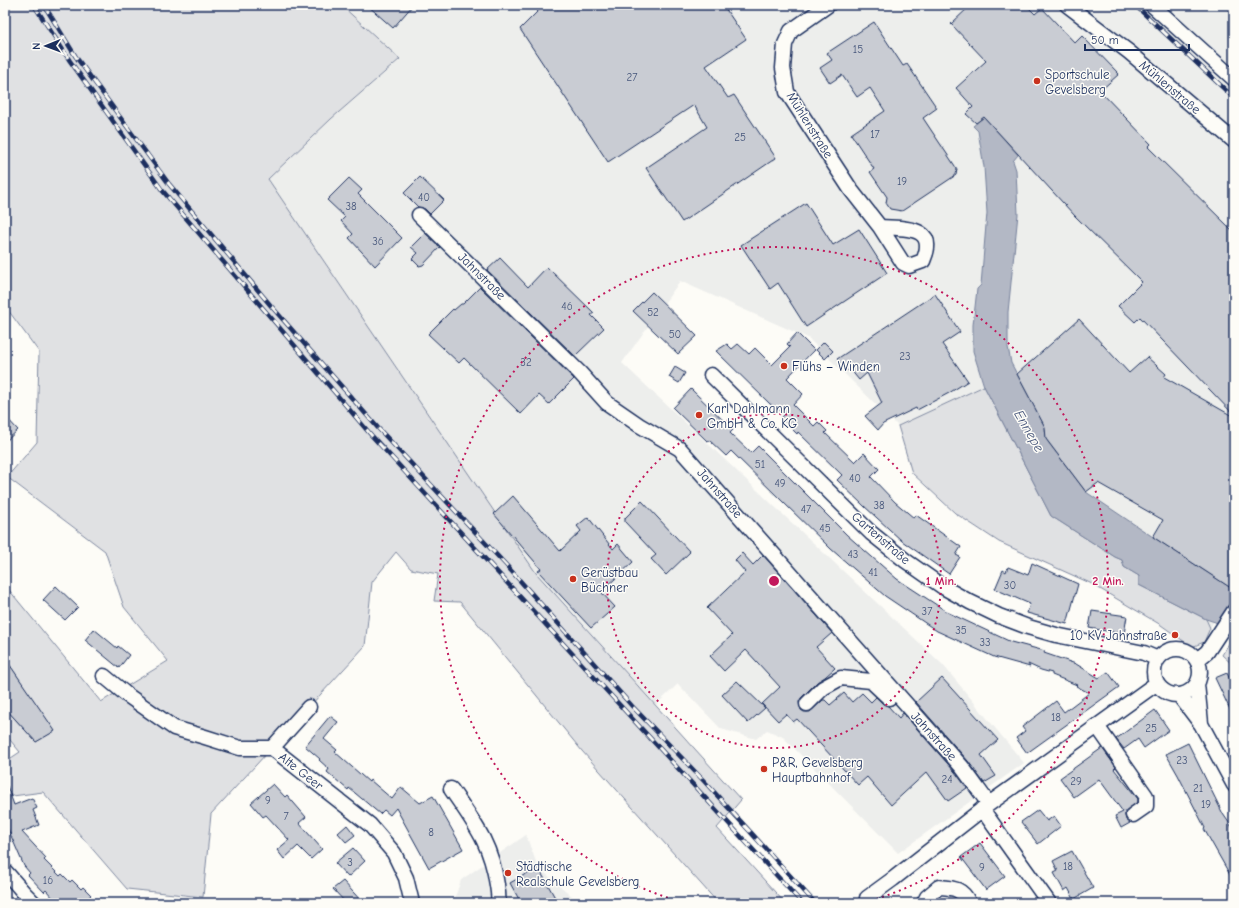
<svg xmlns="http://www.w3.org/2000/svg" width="1239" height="908" font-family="'Comic Neue',sans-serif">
<rect width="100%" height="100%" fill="#fdfcf7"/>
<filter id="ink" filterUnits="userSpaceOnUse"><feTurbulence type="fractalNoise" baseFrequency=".025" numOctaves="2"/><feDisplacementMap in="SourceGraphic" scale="8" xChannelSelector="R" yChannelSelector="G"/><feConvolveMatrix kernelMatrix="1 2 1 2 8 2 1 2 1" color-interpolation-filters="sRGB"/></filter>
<g filter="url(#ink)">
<path fill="#edeeec" d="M 341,5 L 1234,5 L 1234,587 L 1210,628 L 1206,619 L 984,386 L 898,426 L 808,338 L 680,281 L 622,363 L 943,665 L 1024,763 L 898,853 L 783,737 L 767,730 L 756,739 L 721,729 L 678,684 L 656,705 L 536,573 L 268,179 L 331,119 L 400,60 Z
M 526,835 L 538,867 L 580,903 L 453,903 L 461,880 Z"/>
<path fill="#e0e1e3" stroke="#7e88a0" d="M 5,5 L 341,5 L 400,59 L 331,119 L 268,179 L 536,573 L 741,800 L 717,828 L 785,903 L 718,903 L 582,751 L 460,602 L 434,601 L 438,574 L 411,569 L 396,552 L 372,582 L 365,646 L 211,814 L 203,897 L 127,889 L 43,792 L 5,797 L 5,762 L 20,752 L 5,734 L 5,708 L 36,742 L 54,731 L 5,658 L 5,585 L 101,702 L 168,661 L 124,607 L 105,551 L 7,477 L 37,442 L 39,352 L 5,306 Z
M 984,386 L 1051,516 L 1115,557 L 1122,560 L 1124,567 L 1139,576 L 1139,585 L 1206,619 L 1210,628 L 1204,642 L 1192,647 L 1161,625 L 1090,583 L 999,542 L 955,513 L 912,473 L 898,426 Z
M 1234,635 L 1234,666 L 1222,655 Z"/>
<path fill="#b3b8c5" stroke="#76819c" d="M 984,117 L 1018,155 L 1013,161 L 1016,170 L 1018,214 L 1008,312 L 1008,347 L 1011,363 L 1045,427 L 1046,438 L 1048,442 L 1086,492 L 1153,537 L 1234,590 L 1234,635 L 1215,622 L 1206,619 L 1139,585 L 1139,576 L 1124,567 L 1122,560 L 1115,557 L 1051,516 L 984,386 L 973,351 L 973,325 L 977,289 L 981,285 L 987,213 L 984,167 L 978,131 L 973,126 Z"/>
<path fill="#c9ccd3" stroke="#1b2f5e" d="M 367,5 L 413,5 L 393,28 Z
M 544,5 L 723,5 L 746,39 L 706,66 L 728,98 L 734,95 L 776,158 L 682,222 L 646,168 L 707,127 L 694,105 L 608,162 L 520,29 Z
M 971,5 L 1026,5 L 1035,14 L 1042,8 L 1075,43 L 1082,36 L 1119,74 L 1100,91 L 1151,144 L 1148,147 L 1234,232 L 1234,415 L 1140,317 L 1135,322 L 1118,306 L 1142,282 L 1075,216 L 984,117 L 976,123 L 966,114 L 973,107 L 956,88 L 986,61 L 951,24 Z
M 874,22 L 903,66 L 907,64 L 937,108 L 923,118 L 957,169 L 956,175 L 902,211 L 890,209 L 886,203 L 887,197 L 870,172 L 874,169 L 851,134 L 885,111 L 870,88 L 857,97 L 842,75 L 830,83 L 820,68 L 832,60 L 827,53 Z
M 420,177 L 444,200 L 430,214 L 425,209 L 418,207 L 404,193 Z
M 349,178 L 362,190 L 358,194 L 402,238 L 375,266 L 349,238 L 353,234 L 341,221 L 345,217 L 327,200 Z
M 806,203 L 833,245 L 859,229 L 887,273 L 806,327 L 778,283 L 770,289 L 741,245 Z
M 425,233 L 440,247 L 423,265 L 419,266 L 412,259 L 418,253 L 411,247 Z
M 500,258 L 528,287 L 547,267 L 594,313 L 591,315 L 604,328 L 575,356 L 487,270 Z
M 480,287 L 574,379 L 549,404 L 539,395 L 521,414 L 464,358 L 459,363 L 428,334 L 453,309 L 454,310 L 461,304 L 463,304 Z
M 652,292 L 697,336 L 678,354 L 633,311 Z
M 935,294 L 960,332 L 942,344 L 968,381 L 949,393 L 917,410 L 916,408 L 883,424 L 878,430 L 865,416 L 882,403 L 867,373 L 859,380 L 850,369 L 847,371 L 837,359 Z
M 1079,319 L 1129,373 L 1147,357 L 1166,374 L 1164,377 L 1234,417 L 1234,590 L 1153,537 L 1163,520 L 1098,483 L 1086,492 L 1046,439 L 1045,427 L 1017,374 Z
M 797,333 L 814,350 L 787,378 L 803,394 L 793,405 L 814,426 L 818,422 L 827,431 L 825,433 L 855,462 L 864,453 L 879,469 L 871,477 L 895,502 L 914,518 L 916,515 L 961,547 L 956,555 L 960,557 L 949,574 L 902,541 L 864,506 L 837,480 L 842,475 L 798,432 L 797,434 L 781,418 L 785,414 L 770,404 L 716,351 L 727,344 L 732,349 L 738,344 L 749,354 L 755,348 L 772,365 L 790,347 L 787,344 Z
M 824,342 L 833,351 L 825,359 L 816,350 Z
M 675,367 L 685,373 L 679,383 L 669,377 Z
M 691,389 L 733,430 L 730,433 L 751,453 L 758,446 L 847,535 L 897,579 L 949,613 L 1011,642 L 1045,651 L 1044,653 L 1076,664 L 1099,678 L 1108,672 L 1119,687 L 1027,753 L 1016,738 L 1025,731 L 1022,727 L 1056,701 L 1064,712 L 1089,693 L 1076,686 L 1077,685 L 1052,675 L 1052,673 L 1041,670 L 1028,664 L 1030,667 L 994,657 L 937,631 L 885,596 L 831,549 L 731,451 L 726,456 L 709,440 L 707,441 L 673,408 Z
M 5,416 L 18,430 L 5,442 Z
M 513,496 L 560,551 L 581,531 L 577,526 L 588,517 L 613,549 L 618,544 L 633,562 L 601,592 L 615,607 L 591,628 L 538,571 L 541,569 L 494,514 Z
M 642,501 L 690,552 L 666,575 L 651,559 L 656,555 L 625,522 L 625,518 Z
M 742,553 L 753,565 L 763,555 L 832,633 L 816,647 L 835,668 L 825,677 L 817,682 L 801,698 L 799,702 L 801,710 L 804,712 L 810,712 L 823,700 L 825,700 L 830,705 L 844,693 L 852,702 L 862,693 L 871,702 L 876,697 L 883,704 L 888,706 L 899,718 L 903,713 L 955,772 L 967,788 L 948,801 L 927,772 L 891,805 L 867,777 L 858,785 L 797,719 L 793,722 L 786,714 L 778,721 L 762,704 L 780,687 L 746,650 L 724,671 L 710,656 L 732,635 L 707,608 L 745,572 L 735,560 Z
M 1032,563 L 1078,584 L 1067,624 L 1027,613 L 1030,604 L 995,589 L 1003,570 L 1006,572 L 1008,567 L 1028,575 Z
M 56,586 L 78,607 L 65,620 L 43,600 Z
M 1092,611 L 1127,616 L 1124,634 L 1089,628 Z
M 94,629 L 117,648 L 118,646 L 129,655 L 119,668 L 85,640 Z
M 5,658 L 55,731 L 36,742 L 5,708 Z
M 1227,673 L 1234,689 L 1234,718 L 1215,678 Z
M 942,678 L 998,740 L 981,755 L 996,776 L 984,783 L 968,761 L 916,702 Z
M 737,681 L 765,708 L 748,723 L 722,695 Z
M 1155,710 L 1169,730 L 1144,748 L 1138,739 L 1124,749 L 1116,739 Z
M 330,716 L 338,722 L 324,739 L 337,750 L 335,752 L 369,782 L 370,780 L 392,799 L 401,787 L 420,803 L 433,796 L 463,849 L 429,868 L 396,808 L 390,815 L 384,810 L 380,814 L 349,788 L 348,790 L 327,772 L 329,769 L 319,760 L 320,759 L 305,746 Z
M 1188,743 L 1223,814 L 1234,830 L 1234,882 L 1204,829 L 1205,828 L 1178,775 L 1166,754 Z
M 1102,748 L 1116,767 L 1114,769 L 1138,799 L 1138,802 L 1125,811 L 1125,816 L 1126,820 L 1130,823 L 1121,828 L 1115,816 L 1123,812 L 1099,779 L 1074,797 L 1060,778 Z
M 273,784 L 285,797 L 287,795 L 306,817 L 299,823 L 322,849 L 311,859 L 298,846 L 284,859 L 277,850 L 289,840 L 266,815 L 263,817 L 251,803 Z
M 5,786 L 7,786 L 14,805 L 32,798 L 37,808 L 33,810 L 39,825 L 22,832 L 46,858 L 44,860 L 60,876 L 62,874 L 70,882 L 72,880 L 81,889 L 83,887 L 91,895 L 83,903 L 63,903 L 56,897 L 54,899 L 46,890 L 44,892 L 28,875 L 30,873 L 24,866 L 8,829 L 5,827 Z
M 1038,810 L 1047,821 L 1054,816 L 1061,826 L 1038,844 L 1021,822 Z
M 347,825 L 355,835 L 346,842 L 338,833 Z
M 980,843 L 1005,876 L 986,890 L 961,857 Z
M 353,848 L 365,861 L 348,877 L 335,863 Z
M 1072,851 L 1093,888 L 1074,899 L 1068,888 L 1064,891 L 1054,873 L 1058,871 L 1053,861 Z
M 538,867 L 558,903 L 521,903 L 510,883 Z
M 343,881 L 363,903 L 346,903 L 333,889 Z"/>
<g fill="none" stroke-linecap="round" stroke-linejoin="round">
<defs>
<path id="minor" d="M 828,5 L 791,31 L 785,44 L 783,68 L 787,92 L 851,190 L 880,227 L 903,263 L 909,266 L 923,261 C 939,225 904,229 880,227
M 1067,5 L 1129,52 L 1234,141
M 1152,5 L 1234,79
M 419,215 L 579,372 L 607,403 L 639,425 L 680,449 L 962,767 L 989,804
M 711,375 L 871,533 L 906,561 L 943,587 L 970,602 L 999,616 L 1028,627 L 1056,635 L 1144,653 L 1158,659
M1154 672a23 23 0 1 1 46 0a23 23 0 1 1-46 0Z
M 1197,660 L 1207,652 L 1234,611
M 104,676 L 127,695 L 174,728 L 205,737 L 240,748 L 272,748 L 370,825 L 394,853 L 406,878 L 412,903
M 1197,684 L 1201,723
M 1179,695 L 1201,724 L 1234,785
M 807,704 L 823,688 L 841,678 L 871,681 L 889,698
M 1097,726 L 1146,796 L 1146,806 L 1133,815
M 272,748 L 309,707
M 451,789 C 474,823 491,843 497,885 C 498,891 499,898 498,903
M 982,809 L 1049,903
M 5,871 L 25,894 L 34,903
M 867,898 L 893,879 L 989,804 L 1157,683
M 924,903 L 927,897 L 939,887 C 953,888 962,888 969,903"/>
</defs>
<use href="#minor" stroke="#1b2f5e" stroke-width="17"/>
<use href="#minor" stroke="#fdfcf7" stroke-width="14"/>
<defs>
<path id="rail" d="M 34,5 L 70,61 L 162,190 L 372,436 L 802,903
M 44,5 L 76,57 L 169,184 L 272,307 L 378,428 L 506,565 L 632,706 L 704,781 L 815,903
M 1135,5 L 1234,98"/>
</defs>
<use href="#rail" stroke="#1b2f5e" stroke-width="4.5"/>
<use href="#rail" stroke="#fdfcf7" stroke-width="3" stroke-dasharray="9" stroke-linecap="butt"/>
</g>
</g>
<g fill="none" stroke="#c2185b" stroke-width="2" stroke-dasharray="2 4">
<circle cx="774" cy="581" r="167"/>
<path d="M685 903A334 334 0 1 1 863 903"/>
</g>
<g fill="#c8321e" stroke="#fdfcf7" stroke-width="1.5">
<circle cx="1037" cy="81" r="4"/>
<circle cx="784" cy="366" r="4"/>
<circle cx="699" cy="415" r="4"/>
<circle cx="573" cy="579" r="4"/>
<circle cx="1175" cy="635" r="4"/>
<circle cx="764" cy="769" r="4"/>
<circle cx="508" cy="873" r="4"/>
</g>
<g text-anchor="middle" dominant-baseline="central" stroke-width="3" stroke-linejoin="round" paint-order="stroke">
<g font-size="11" fill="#46567b">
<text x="858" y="49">15</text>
<text x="632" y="77">27</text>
<text x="875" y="134">17</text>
<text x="740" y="137">25</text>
<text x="902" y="181">19</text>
<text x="424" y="197">40</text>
<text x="351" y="206">38</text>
<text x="378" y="241">36</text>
<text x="567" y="306">46</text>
<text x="653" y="312">52</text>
<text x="675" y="334">50</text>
<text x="905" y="356">23</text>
<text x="526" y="362">32</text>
<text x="760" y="464">51</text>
<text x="855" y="478">40</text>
<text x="780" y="483">49</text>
<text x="879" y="505">38</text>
<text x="806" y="509">47</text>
<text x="825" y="528">45</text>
<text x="853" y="554">43</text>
<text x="873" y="572">41</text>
<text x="1010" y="585">30</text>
<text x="927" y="611">37</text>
<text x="961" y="630">35</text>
<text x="985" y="642">33</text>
<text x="1056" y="717">18</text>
<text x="1151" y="728">25</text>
<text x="1182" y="760">23</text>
<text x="947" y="779">24</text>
<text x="1076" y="781">29</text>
<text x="1198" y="788">21</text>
<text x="268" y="800">9</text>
<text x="1206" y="804">19</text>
<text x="286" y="816">7</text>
<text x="431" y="832">8</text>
<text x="350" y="862">3</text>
<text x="1068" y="866">18</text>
<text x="982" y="867">9</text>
<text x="48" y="880">16</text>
</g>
<g font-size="13" fill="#1b2f5e" stroke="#fdfcf7" text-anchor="start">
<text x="1045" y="74">Sportschule<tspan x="1045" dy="15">Gevelsberg</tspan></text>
<text x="792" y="366">Flühs – Winden</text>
<text x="707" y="408">Karl Dahlmann<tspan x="707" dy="15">GmbH &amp; Co. KG</tspan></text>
<text x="581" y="572">Gerüstbau<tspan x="581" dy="15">Büchner</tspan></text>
<text x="1167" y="635" text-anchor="end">10 KV Jahnstraße</text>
<text x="772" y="762">P&amp;R, Gevelsberg<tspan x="772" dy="15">Hauptbahnhof</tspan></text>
<text x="516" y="866">Städtische<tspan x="516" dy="15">Realschule Gevelsberg</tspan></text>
</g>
<g font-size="13" fill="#1b2f5e" stroke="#fdfcf7">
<text transform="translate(1170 87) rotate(40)">Mühlenstraße</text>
<text transform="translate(810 125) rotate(58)">Mühlenstraße</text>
<text transform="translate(482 276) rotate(45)">Jahnstraße</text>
<text transform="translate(720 493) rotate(49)">Jahnstraße</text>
<text transform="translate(881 538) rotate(41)">Gartenstraße</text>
<text transform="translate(934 736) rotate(48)">Jahnstraße</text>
<text transform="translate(301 771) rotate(38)">Alte Geer</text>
</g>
<g font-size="14" font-style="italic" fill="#49587d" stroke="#fdfcf7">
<text transform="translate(1029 431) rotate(60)">Ennepe</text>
</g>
</g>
<circle cx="774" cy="581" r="6" fill="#c2185b" stroke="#fdfcf7" stroke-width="2"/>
<g font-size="12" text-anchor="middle" font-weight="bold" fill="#c2185b" stroke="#fdfcf7" stroke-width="3" stroke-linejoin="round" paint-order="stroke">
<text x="941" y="585">1 Min.</text>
<text x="1108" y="585">2 Min.</text>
</g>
<rect width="1239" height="908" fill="none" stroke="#fdfcf7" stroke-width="20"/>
<rect x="10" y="10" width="1219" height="888" fill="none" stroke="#1b2f5e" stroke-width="1.5" filter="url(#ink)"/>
<g transform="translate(46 46) rotate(269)" stroke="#fdfcf7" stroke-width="3" paint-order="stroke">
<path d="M0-3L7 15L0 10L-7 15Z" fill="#1b2f5e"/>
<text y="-6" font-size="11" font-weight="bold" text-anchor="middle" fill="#1b2f5e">N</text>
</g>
<path d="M1085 44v6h104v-6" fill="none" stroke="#1b2f5e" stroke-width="2"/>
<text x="1091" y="44" font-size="12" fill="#1b2f5e" stroke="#fdfcf7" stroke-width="3" paint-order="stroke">50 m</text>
</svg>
